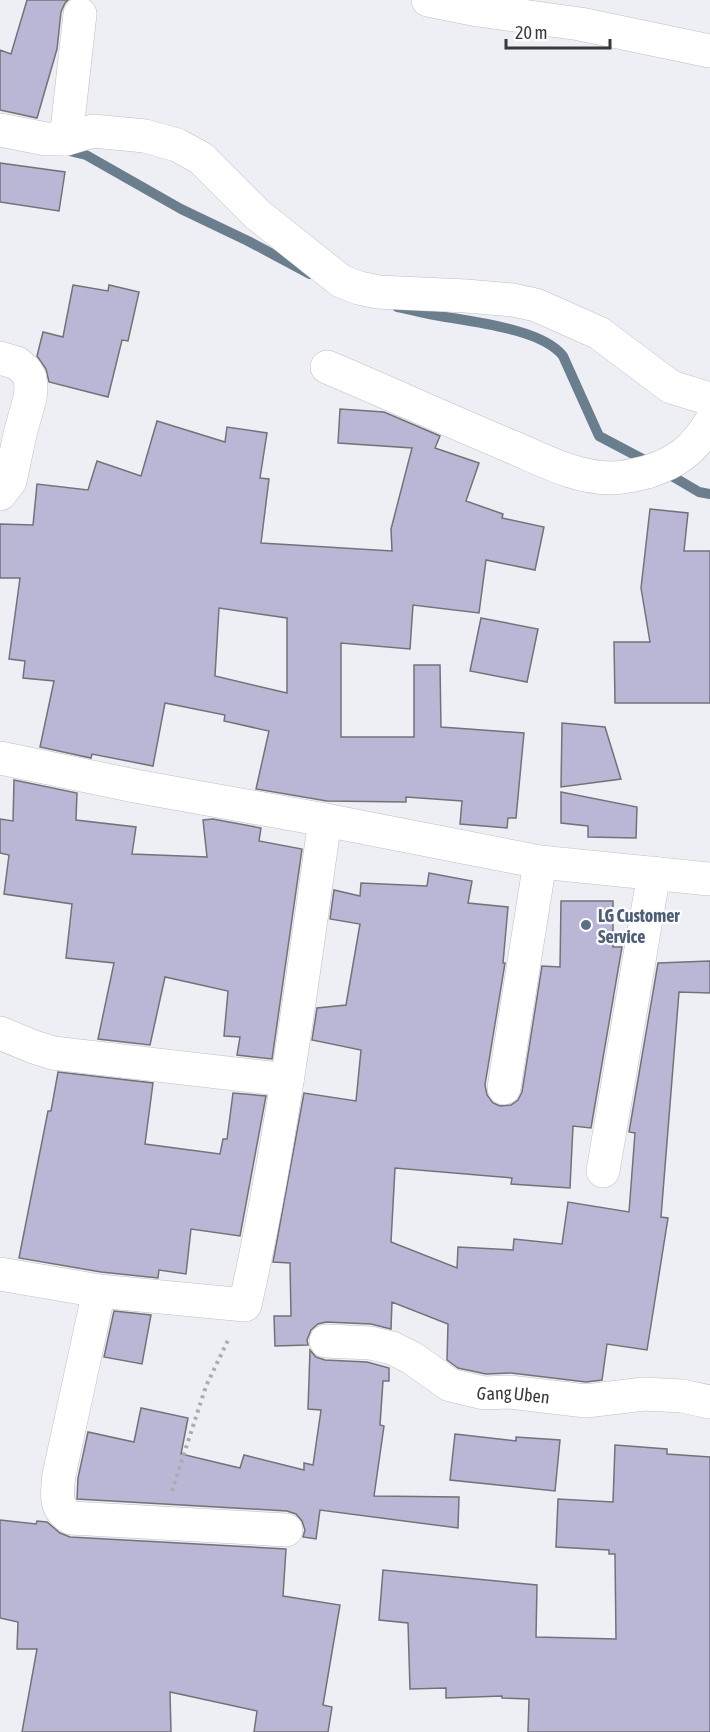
<svg xmlns="http://www.w3.org/2000/svg" width="710" height="1732" font-family="'Asap Condensed',sans-serif">
<rect width="100%" height="100%" fill="#eeeff4"/>
<g fill="none" stroke-linecap="round" stroke-linejoin="round">
<path stroke="#6b7e8e" stroke-width="10" d="M 65,150 L 86,155 L 181,209 L 248,241 L 310,274
M 397,307 C 408,309 418,312 429,314 C 463,321 541,327 563,356 L 599,436 L 652,464
M 665,472 L 699,492 L 710,494"/>
</g>
<path fill="#bab6d5" stroke="#737277" stroke-width="1.5" fill-rule="evenodd" d="M 27,0 L 68,0 L 65,3 L 61,12 L 57,49 L 37,118 L 0,110 L 0,50 L 11,54 Z
M 0,163 L 65,172 L 59,211 L 0,202 Z
M 73,285 L 108,291 L 109,285 L 139,292 L 128,341 L 122,340 L 108,397 L 49,382 L 46,369 L 37,356 L 43,332 L 63,337 Z
M 340,409 L 384,412 L 440,436 L 435,448 L 479,463 L 466,501 L 503,514 L 502,518 L 544,527 L 535,570 L 486,560 L 479,613 L 413,605 L 410,649 L 341,643 L 341,737 L 414,737 L 414,665 L 440,665 L 441,727 L 524,733 L 516,818 L 508,818 L 507,828 L 460,824 L 462,801 L 406,797 L 406,802 L 327,801 L 256,789 L 269,731 L 224,721 L 225,715 L 165,703 L 153,766 L 92,754 L 91,758 L 40,747 L 54,681 L 23,678 L 25,661 L 9,659 L 20,578 L 0,578 L 0,524 L 33,525 L 37,484 L 88,490 L 97,461 L 141,476 L 157,421 L 225,442 L 227,427 L 267,433 L 260,478 L 269,479 L 261,543 L 392,551 L 391,529 L 412,448 L 338,443 ZM 219,608 L 287,618 L 287,693 L 215,676 Z
M 650,509 L 688,513 L 684,551 L 710,551 L 710,703 L 615,703 L 614,642 L 650,642 L 641,588 Z
M 481,618 L 538,629 L 527,682 L 470,671 Z
M 562,723 L 605,727 L 621,779 L 561,787 Z
M 14,780 L 77,793 L 76,820 L 136,827 L 132,854 L 207,857 L 203,820 L 213,819 L 261,828 L 259,841 L 302,849 L 272,1059 L 237,1055 L 240,1037 L 224,1036 L 228,991 L 165,977 L 150,1045 L 98,1039 L 114,963 L 66,958 L 72,904 L 4,894 L 9,855 L 0,853 L 0,819 L 13,821 Z
M 561,792 L 637,807 L 636,838 L 588,837 L 588,826 L 561,823 Z
M 429,873 L 472,881 L 468,903 L 508,907 L 503,963 L 505,963 L 485,1085 L 487,1095 L 493,1103 L 500,1106 L 511,1105 L 518,1100 L 522,1092 L 542,966 L 560,967 L 561,901 L 613,901 L 613,947 L 622,947 L 591,1128 L 573,1126 L 570,1188 L 511,1184 L 512,1178 L 395,1168 L 391,1242 L 457,1268 L 458,1247 L 513,1250 L 514,1239 L 562,1244 L 568,1202 L 629,1212 L 635,1133 L 629,1132 L 658,963 L 710,961 L 710,993 L 679,992 L 661,1217 L 668,1218 L 647,1350 L 607,1344 L 602,1380 L 586,1382 L 511,1373 L 486,1374 L 458,1368 L 447,1360 L 448,1324 L 392,1302 L 391,1329 L 371,1324 L 326,1322 L 318,1324 L 311,1330 L 307,1340 L 308,1345 L 275,1346 L 274,1316 L 291,1316 L 290,1263 L 273,1262 L 304,1093 L 356,1101 L 361,1050 L 312,1040 L 317,1008 L 346,1005 L 360,924 L 330,919 L 334,890 L 360,896 L 361,883 L 427,886 Z
M 58,1072 L 153,1083 L 145,1144 L 220,1154 L 223,1139 L 227,1139 L 233,1093 L 266,1096 L 240,1236 L 191,1229 L 186,1274 L 159,1270 L 158,1278 L 101,1272 L 19,1258 L 48,1111 L 51,1111 Z
M 114,1311 L 151,1315 L 142,1364 L 104,1357 Z
M 310,1350 L 316,1357 L 325,1360 L 367,1362 L 389,1368 L 389,1381 L 383,1381 L 380,1425 L 384,1426 L 374,1496 L 459,1497 L 458,1528 L 320,1510 L 316,1539 L 303,1537 L 305,1530 L 302,1521 L 296,1514 L 287,1511 L 77,1499 L 78,1478 L 88,1432 L 134,1442 L 141,1408 L 188,1418 L 181,1454 L 240,1468 L 244,1455 L 304,1470 L 304,1463 L 313,1465 L 321,1410 L 308,1409 Z
M 455,1434 L 516,1441 L 516,1437 L 560,1440 L 555,1491 L 450,1480 Z
M 615,1445 L 667,1449 L 667,1454 L 710,1457 L 710,1732 L 528,1732 L 529,1699 L 502,1698 L 502,1696 L 446,1698 L 446,1688 L 410,1689 L 408,1623 L 379,1620 L 383,1570 L 537,1585 L 536,1637 L 616,1639 L 615,1554 L 609,1554 L 609,1550 L 556,1547 L 558,1499 L 613,1502 Z
M 0,1520 L 36,1524 L 37,1521 L 47,1522 L 60,1533 L 70,1537 L 286,1549 L 283,1596 L 340,1605 L 323,1705 L 332,1707 L 328,1732 L 254,1732 L 257,1711 L 170,1692 L 171,1732 L 22,1732 L 37,1649 L 17,1649 L 18,1622 L 0,1618 Z"/>
<g fill="none" stroke-linecap="round" stroke-linejoin="round">
<defs>
<g id="minor">
<path d="M 428,0 L 478,10 L 580,24 L 710,51"/>
<path d="M 0,130 L 46,139 L 66,139 L 93,131 L 145,136 L 177,145 L 201,158 L 258,215 L 341,281 L 359,288 L 378,292 L 466,296 L 513,300 L 536,305 L 599,333 L 671,387 L 710,399"/>
<path d="M 66,139 L 80,14"/>
<path d="M 0,358 L 17,363 L 26,371 L 30,378 L 31,388 L 30,398 L 20,434 L 10,481 L 0,494"/>
<path d="M 327,367 C 389,393 450,421 512,447 C 543,460 576,478 611,478 C 623,478 635,475 647,472 C 678,462 693,450 710,423"/>
<path d="M 0,758 L 135,786 L 325,820 L 540,862 L 710,879"/>
<path d="M 0,1033 L 34,1047 L 53,1053 L 287,1080"/>
<path d="M 504,1088 L 540,862"/>
<path d="M 603,1171 L 654,873"/>
<path d="M 0,1274 L 99,1291 L 245,1305 C 281,1145 302,982 325,820"/>
<path d="M 99,1291 L 59,1475 C 57,1492 54,1509 71,1518 L 286,1530"/>
<path id="s1" d="M 326,1341 L 370,1343 L 392,1348 L 412,1358 L 450,1385 L 484,1393 L 509,1392 L 586,1401 L 644,1394 L 682,1396 L 710,1402"/>
</g>
</defs>
<use href="#minor" stroke="#bebfc4" stroke-width="34"/>
<path stroke="#abacaf" stroke-width="4" stroke-dasharray="3 4.5" stroke-linecap="butt" d="M 172,1491 L 206,1386 L 229,1338"/>
<use href="#minor" stroke="#fff" stroke-width="33"/>
</g>
<circle fill="#5c6f8a" stroke="#fcfcfe" stroke-width="2" cx="586" cy="925" r="6"/>
<g text-anchor="middle" dominant-baseline="central" stroke-width="4.5" stroke-linejoin="round" paint-order="stroke">
<g font-size="18" font-weight="bold" fill="#4e5e75" stroke="#fcfcfe" text-anchor="start">
<text x="598" y="915">LG Customer<tspan x="598" dy="21">Service</tspan></text>
</g>
<g font-size="18" fill="#38383a" stroke="#fcfcfe">
<text stroke="none"><textPath href="#s1" startOffset="200">Gang Uben</textPath></text>
</g>
</g>
<path d="M506 39v9h104v-9" fill="none" stroke="#38383a" stroke-width="3"/>
<text x="515" y="39" font-size="18" fill="#38383a" stroke="#fcfcfe" stroke-width="4.5" paint-order="stroke">20 m</text>
</svg>
